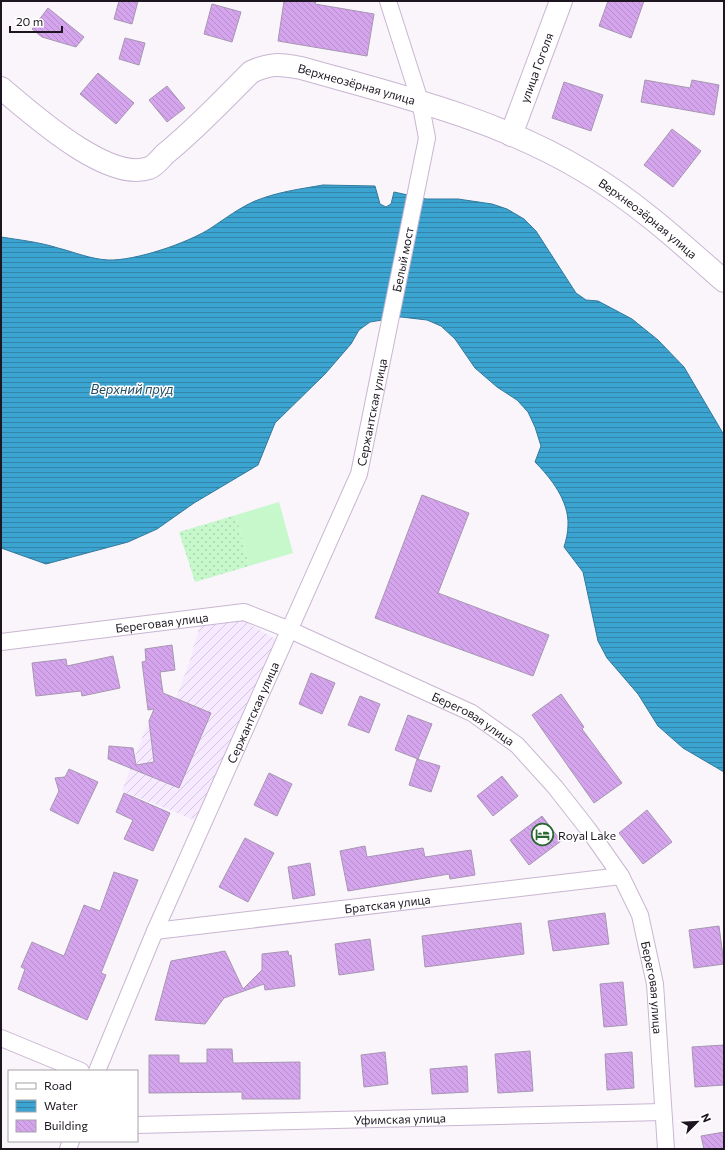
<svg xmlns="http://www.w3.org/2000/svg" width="725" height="1150" font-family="Commissioner,sans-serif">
<defs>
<pattern id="industrial-furrows" width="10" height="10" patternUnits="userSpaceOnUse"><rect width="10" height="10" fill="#f7e9ff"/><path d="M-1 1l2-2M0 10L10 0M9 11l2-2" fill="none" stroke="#d3c7da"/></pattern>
<pattern id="grass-dots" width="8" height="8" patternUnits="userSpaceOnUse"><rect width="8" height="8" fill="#c6f8cb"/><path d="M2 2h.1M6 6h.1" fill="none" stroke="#aad4ae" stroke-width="1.8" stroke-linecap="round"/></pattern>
<pattern id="water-rules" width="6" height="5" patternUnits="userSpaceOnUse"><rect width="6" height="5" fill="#3ca4d1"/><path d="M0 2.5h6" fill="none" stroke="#3285a9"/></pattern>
<pattern id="building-back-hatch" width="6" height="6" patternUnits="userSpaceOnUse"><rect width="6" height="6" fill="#d4a4ed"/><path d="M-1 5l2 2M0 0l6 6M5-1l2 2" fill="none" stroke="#b68ccb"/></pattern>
</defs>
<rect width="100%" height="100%" fill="#f9f5fb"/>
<path fill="url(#industrial-furrows)" d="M 242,620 L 277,640 L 195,820 L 122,791 L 147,725 L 164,731 L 189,663 L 200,626 Z"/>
<path fill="url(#grass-dots)" d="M 236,515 L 249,566 L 195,582 L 179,532 Z"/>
<path fill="#c6f8cb" d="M 279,502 L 293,553 L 249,566 L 236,515 Z"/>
<path fill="url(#water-rules)" stroke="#33799c" d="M 323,185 L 375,186 L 380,204 L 386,207 L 391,204 L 394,192 L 426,199 L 458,199 L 492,204 L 507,209 L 524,219 L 536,231 L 576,293 L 586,300 L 598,301 L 632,319 L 658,340 L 684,367 L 724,435 L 724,772 L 683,748 L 658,726 L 638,694 L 607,658 L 598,641 L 583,572 L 564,547 C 566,540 568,533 568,525 C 569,501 551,478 535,462 L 541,446 L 535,427 L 528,412 L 517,400 L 497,387 L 475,368 L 455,339 L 441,326 L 427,320 L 401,317 L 370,322 L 359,330 L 351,344 L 325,374 L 275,423 L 258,465 L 194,503 L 157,529 L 128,542 L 46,564 L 1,548 L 1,237 C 20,240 39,242 58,248 C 74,252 90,259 108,260 C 135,261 188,243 211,228 C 226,218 239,208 255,201 C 277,192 300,189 323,185 Z"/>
<path fill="url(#building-back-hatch)" stroke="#a796b1" d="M 119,1 L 138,1 L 132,24 L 114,19 Z
M 284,1 L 316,1 L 315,4 L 374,14 L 367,56 L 278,41 Z
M 608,1 L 644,1 L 631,38 L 599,26 Z
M 212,4 L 241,12 L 232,42 L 204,34 Z
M 48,8 L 84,37 L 76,47 L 42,37 L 32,29 Z
M 125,38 L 145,43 L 139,65 L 119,59 Z
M 98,73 L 134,103 L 116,124 L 80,94 Z
M 645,80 L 690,88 L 692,80 L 719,85 L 714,115 L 641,102 Z
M 564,82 L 603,95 L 591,131 L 552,118 Z
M 167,86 L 185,108 L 167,122 L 149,100 Z
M 672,129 L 701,151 L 673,187 L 644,165 Z
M 422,495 L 469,513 L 438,593 L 549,635 L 533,676 L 375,618 Z
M 172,645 L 175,670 L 160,672 L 163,693 L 211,713 L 179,788 L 108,759 L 109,746 L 133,748 L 136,765 L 154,762 L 149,721 L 154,709 L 148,710 L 142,662 L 146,661 L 145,649 Z
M 113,656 L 120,688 L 82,696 L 81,691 L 36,696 L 32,663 L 66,659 L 67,666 Z
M 311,673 L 335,683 L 322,714 L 299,704 Z
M 561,694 L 584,727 L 582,729 L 622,783 L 594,803 L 532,715 Z
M 360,696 L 380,704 L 369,733 L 348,725 Z
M 408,715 L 432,724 L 418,759 L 395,750 Z
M 417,759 L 440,766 L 431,792 L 409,785 Z
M 69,769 L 98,782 L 78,824 L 50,810 L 59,791 L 55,778 L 65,777 Z
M 269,773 L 292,784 L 277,816 L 254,805 Z
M 502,776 L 518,796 L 493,816 L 477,796 Z
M 124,793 L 170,813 L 153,851 L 124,839 L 133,820 L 116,812 Z
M 647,810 L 672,842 L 643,864 L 619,833 Z
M 542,816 L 561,841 L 529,865 L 510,840 Z
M 245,838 L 274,853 L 248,902 L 219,887 Z
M 365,846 L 367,857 L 423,848 L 425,857 L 471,850 L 475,875 L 450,879 L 449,874 L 348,891 L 340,851 Z
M 310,863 L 315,895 L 293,899 L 288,867 Z
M 114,872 L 138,880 L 101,973 L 106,975 L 87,1020 L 18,989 L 25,969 L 21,967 L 32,942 L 64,956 L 84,905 L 100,911 Z
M 605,913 L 609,944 L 553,951 L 548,921 Z
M 521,923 L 524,954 L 425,967 L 422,936 Z
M 719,926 L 724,964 L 694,968 L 689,930 Z
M 370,939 L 374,970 L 339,975 L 335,944 Z
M 225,951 L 243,989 L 262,970 L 262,954 L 288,951 L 289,956 L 291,955 L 295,986 L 265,990 L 264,984 L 224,998 L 205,1024 L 155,1020 L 171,961 Z
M 623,982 L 627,1025 L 604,1027 L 600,984 Z
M 724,1045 L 724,1085 L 695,1087 L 692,1047 Z
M 207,1049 L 232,1049 L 233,1063 L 300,1062 L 300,1099 L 242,1099 L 242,1092 L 149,1093 L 149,1055 L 179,1055 L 179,1063 L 207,1063 Z
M 530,1051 L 533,1091 L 498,1093 L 495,1054 Z
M 385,1052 L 388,1084 L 364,1087 L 361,1055 Z
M 632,1052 L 634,1088 L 607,1090 L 605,1054 Z
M 467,1066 L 468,1092 L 432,1094 L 430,1069 Z
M 724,1132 L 724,1149 L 704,1149 L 701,1136 Z"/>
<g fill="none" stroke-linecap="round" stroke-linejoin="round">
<defs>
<g id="street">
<path id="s1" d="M 1,642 L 244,612 L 290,630 L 472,713 L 517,745 L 555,787 L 588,829 L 621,876 L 640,915 L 655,984 L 666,1149"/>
<path id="s2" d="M 155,931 L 621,876"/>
<path d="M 1,1038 L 81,1071"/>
<path id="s3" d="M 97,1071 L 155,931 L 359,474 L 427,138 L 420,101 L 388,1"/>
<path id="s4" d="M 137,1125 L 663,1112"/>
<path d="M 68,1149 L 71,1141"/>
</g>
<g id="secondary">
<path id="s5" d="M 1,88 C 31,113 108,183 149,168 C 155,166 161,158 165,154 C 196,129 223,100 251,72 C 271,63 279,64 301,68 C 397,95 498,119 584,171 C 635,201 680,242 724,281"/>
<path id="s6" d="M 511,135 L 561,1"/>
</g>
</defs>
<use href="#street" stroke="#c9b6d2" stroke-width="18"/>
<use href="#secondary" stroke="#c9b6d2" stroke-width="24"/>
<use href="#street" stroke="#fff" stroke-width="16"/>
<use href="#secondary" stroke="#fff" stroke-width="22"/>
</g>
<defs>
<symbol id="hotel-ring" viewBox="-11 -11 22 22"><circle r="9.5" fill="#fff" stroke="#286730" stroke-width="1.5"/><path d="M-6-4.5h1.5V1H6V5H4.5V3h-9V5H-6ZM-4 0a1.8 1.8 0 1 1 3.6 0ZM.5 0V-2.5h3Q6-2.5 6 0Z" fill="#286730"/></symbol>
</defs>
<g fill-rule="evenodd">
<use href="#hotel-ring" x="530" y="822" width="25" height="25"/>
</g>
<g text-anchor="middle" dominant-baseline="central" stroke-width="3" stroke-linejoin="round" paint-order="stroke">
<g font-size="12" fill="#1d1620" stroke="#fff">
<text stroke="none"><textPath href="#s6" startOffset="72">улица Гоголя</textPath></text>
<text stroke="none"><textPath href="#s5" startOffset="423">Верхнеозёрная улица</textPath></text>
<text stroke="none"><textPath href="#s5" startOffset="747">Верхнеозёрная улица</textPath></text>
<text stroke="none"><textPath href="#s3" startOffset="871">Белый мост</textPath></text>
<text stroke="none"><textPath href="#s3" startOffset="715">Сержантская улица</textPath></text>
<text stroke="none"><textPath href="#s1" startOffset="162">Береговая улица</textPath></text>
<text stroke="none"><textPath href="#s3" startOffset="391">Сержантская улица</textPath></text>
<text stroke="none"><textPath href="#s1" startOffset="498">Береговая улица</textPath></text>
<text stroke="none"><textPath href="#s2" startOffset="234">Братская улица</textPath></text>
<text stroke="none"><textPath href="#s1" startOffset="834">Береговая улица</textPath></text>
<text stroke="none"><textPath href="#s4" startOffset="263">Уфимская улица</textPath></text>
</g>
<g font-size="12" fill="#1d1620" stroke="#fff" text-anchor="start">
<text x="558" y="835">Royal Lake</text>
</g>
<g font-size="13" font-style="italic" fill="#214c60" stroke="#fff">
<text x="132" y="389">Верхний пруд</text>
</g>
</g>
<rect width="725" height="1150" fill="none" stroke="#1d1620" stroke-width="4"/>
<rect x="8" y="1070" width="130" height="72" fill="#ffffff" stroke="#a5a2a6"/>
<rect x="16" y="1083" width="20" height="6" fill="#ffffff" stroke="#a5a2a6"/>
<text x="44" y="1090" font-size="12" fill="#1d1620">Road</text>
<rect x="16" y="1100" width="20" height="12" fill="url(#water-rules)" stroke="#a5a2a6"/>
<text x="44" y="1110" font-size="12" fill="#1d1620">Water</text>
<rect x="16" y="1120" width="20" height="12" fill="url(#building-back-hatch)" stroke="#a5a2a6"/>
<text x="44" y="1130" font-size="12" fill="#1d1620">Building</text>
<g transform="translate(697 1122) rotate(66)" stroke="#ffffff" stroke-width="3" paint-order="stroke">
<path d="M0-3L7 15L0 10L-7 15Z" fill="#1d1620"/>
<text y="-6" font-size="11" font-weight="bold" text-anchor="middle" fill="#1d1620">N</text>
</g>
<path d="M10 26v6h52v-6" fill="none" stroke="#1d1620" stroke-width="2"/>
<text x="16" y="26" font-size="12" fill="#1d1620" stroke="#ffffff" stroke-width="3" paint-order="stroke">20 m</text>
</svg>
